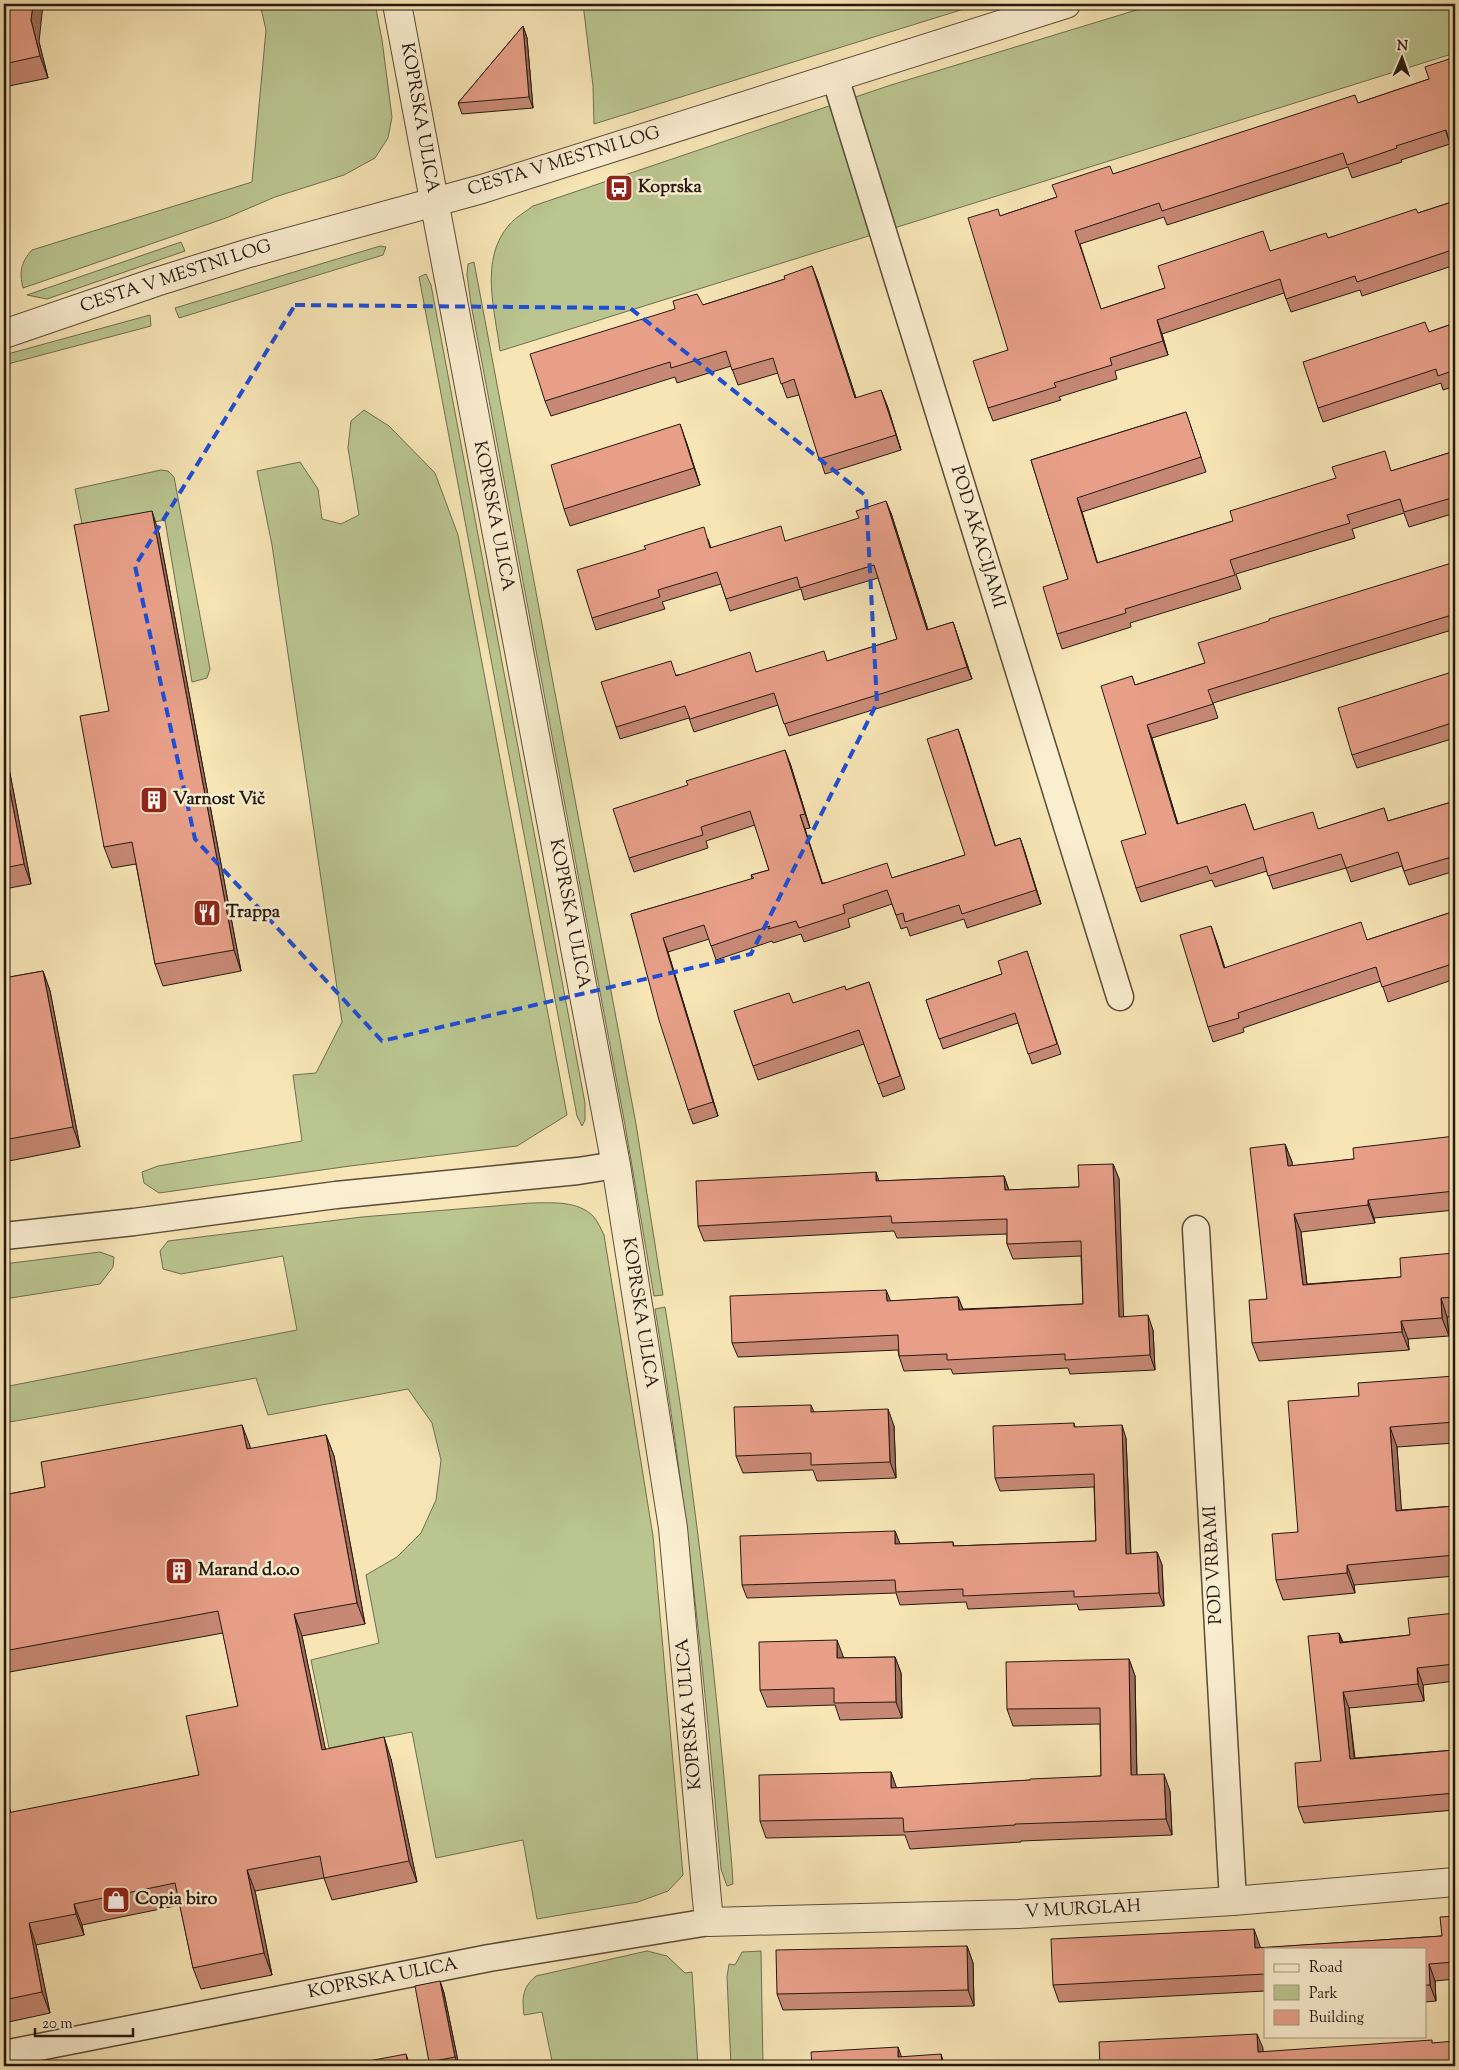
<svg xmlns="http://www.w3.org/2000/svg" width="1459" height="2070" font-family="'Sorts Mill Goudy',serif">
<rect width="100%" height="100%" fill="#f7e5b6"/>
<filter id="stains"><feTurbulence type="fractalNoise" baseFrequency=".004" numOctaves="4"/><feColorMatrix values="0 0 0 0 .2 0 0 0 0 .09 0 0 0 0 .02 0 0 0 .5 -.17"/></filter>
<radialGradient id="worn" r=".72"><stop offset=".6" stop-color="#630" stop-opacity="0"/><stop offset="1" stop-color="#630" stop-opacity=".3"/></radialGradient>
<path fill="#bac590" stroke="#6f6f50" d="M 260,4 L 375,4 L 382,40 L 392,117 L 388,138 L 375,158 L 344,175 L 275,197 L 226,218 L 23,288 C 19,272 21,262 32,250 L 252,182 L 266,30 Z
M 583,4 L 980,4 L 594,124 L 593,86 Z
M 1156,4 L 1455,4 L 1455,53 L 500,351 C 495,310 479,260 509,225 C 515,218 525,212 533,206 L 891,85 Z
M 181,242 L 185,251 L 47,299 L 27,295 Z
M 380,246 L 386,247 L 383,255 L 179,318 L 175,308 Z
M 474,262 L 636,1124 L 663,1295 L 654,1296 L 625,1125 L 471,304 L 467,275 L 468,264 Z
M 426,274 L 431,285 L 585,1103 L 585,1120 L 582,1126 L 577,1116 L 419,277 Z
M 150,315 L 151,326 L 4,365 L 4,355 Z
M 364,410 L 389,426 L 435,473 L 458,535 L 567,1115 L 517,1146 L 350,1166 L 159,1193 L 144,1183 L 142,1172 L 158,1166 L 302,1141 L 293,1075 L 316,1073 L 342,1022 L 272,545 L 257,471 L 300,462 L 318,489 L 322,519 L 341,524 L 359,515 L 348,448 L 351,421 Z
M 161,470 L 168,471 L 174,477 L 210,669 L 207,678 L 192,682 L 165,520 L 84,534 L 75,489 Z
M 531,1203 C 552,1203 578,1200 594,1217 C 598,1222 601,1229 604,1235 L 653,1536 L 683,1875 L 668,1891 L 638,1902 L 537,1919 L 523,1840 L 436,1858 L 412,1732 L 329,1748 L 311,1660 L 379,1643 L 366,1575 L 397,1557 L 421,1533 L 436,1500 L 441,1460 L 432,1423 L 408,1389 L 268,1415 L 256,1378 L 4,1423 L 4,1387 L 297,1330 L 283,1256 L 181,1274 L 163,1269 L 160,1251 L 168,1241 L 362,1217 Z
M 100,1252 L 114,1257 L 113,1267 L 100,1284 L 4,1299 L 4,1264 Z
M 665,1307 C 696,1493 716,1680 732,1867 L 733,1884 L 727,1886 L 721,1869 C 705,1681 686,1495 655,1309 Z
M 647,1951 L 667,1956 L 685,1973 L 692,1972 L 698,2066 L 553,2066 L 542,2012 L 524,2015 C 522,1998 522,1988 536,1976 Z
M 761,1951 L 763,2066 L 731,2066 L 727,1977 L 729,1964 L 735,1965 L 742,1952 Z"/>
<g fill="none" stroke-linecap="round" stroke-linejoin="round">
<defs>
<path id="minor" d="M 835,77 L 1120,997
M 1196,1229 L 1233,1901
M 4,1236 L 134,1222 L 336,1195 L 578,1171 L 616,1165
M 4,2054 L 489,1958 L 709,1922"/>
<path id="tertiary" d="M 397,4 L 616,1165 L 673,1528 L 709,1922 L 1018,1914 L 1233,1901 L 1455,1882
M 4,334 L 156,282 L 249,253 L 482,189 L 1066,4"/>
</defs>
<use href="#minor" stroke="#594c39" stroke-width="29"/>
<use href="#tertiary" stroke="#594c39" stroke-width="30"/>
<use href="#minor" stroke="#faeed0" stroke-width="26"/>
<use href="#tertiary" stroke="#faeed0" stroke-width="28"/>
</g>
<path fill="#c78975" stroke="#24190f" d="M 4,4 L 39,42 L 48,78 L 4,87 Z
M 523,26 L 527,38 L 533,108 L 462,114 L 458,103 Z
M 1429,79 L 1450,144 L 1401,160 L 1402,162 L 1352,178 L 1348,167 L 1167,225 L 1164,217 L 1080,244 L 1101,309 L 1165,288 L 1270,251 L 1328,238 L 1418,213 L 1455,201 L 1455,265 L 1362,296 L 1360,290 L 1291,312 L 1284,293 L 1162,334 L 1168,355 L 1115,371 L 1117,379 L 1059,397 L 1061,400 L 993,421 L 988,408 L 1008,350 L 1000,216 L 1057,197 L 1113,174 L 1358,103 Z
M 812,266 L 856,398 L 887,405 L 901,450 L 825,474 L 799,395 L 787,398 L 778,373 L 738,385 L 731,366 L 677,383 L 675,377 L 551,416 L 545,401 L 703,305 L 785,279 Z
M 1455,323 L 1455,386 L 1443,390 L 1441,383 L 1323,422 L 1318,408 L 1429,332 Z
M 1186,412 L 1206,472 L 1082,512 L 1097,563 L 1233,521 L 1455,451 L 1455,513 L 1409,527 L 1404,513 L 1352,529 L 1355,538 L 1236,574 L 1241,589 L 1130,623 L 1131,627 L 1062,649 L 1057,634 L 1068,579 L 1031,460 Z
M 686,441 L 700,485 L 570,526 L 564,509 Z
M 891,513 L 928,630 L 953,622 L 972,679 L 789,736 L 778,705 L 694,732 L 689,718 L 620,739 L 616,727 L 676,675 L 757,672 L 828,661 L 897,639 L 878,578 L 804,600 L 801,589 L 730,611 L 721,584 L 662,602 L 665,609 L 596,630 L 592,618 L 708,539 L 711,548 L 786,541 Z
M 159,533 L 241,971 L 163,986 L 155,964 L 136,864 L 112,868 L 104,847 L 109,711 Z
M 1455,562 L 1455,629 L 1213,703 L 1218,718 L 1152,738 L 1178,824 L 1245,804 L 1254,830 L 1319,829 L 1384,808 L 1388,821 L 1455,801 L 1455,871 L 1409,885 L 1402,866 L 1351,882 L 1346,868 L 1273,889 L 1267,871 L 1215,887 L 1212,880 L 1141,902 L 1136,888 L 1146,834 L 1132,676 L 1135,685 L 1205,663 Z
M 1455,671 L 1455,738 L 1357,768 L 1352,755 Z
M 958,729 L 995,846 L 1020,838 L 1041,904 L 967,928 L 964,919 L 910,936 L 907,927 L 901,929 L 892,904 L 848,919 L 850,927 L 804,942 L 801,934 L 773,943 L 772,941 L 716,960 L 709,939 L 668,952 L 718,1116 L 693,1124 L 688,1110 L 631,914 L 752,879 L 751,875 L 769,870 L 755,825 L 706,841 L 708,848 L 634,872 L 629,858 L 790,763 L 810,828 L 805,829 L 822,883 L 892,878 L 965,855 Z
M 4,742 L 31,884 L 4,889 Z
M 1455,911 L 1455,979 L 1388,1002 L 1381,981 L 1243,1028 L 1244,1032 L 1213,1042 L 1208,1027 L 1216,940 L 1225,968 L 1367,940 Z
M 1027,951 L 1061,1054 L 1032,1064 L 1018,1023 L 943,1049 L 926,1000 L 1002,974 Z
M 43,971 L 50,991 L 80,1147 L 4,1162 L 4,978 Z
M 869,982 L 905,1089 L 883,1097 L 864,1044 L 758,1080 L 734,1011 L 793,1003 L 846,990 Z
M 1455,1136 L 1455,1210 L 1374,1218 L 1375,1223 L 1301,1232 L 1307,1284 L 1401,1277 L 1454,1253 L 1455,1246 L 1455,1316 L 1447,1317 L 1449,1336 L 1408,1339 L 1409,1350 L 1259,1361 L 1252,1343 L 1267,1299 L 1285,1144 L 1292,1162 L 1292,1166 L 1354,1159 Z
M 1113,1164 L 1119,1179 L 1123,1316 L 1153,1330 L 1155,1370 L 1070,1374 L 1068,1368 L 953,1374 L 951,1369 L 904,1371 L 899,1356 L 898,1350 L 738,1357 L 732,1343 L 886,1290 L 890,1301 L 958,1297 L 963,1309 L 1083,1304 L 1081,1256 L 1013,1259 L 1007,1244 L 1007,1234 L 897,1238 L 894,1231 L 704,1241 L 698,1226 L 879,1181 L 1004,1176 L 1009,1190 L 1079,1187 Z
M 1455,1376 L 1455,1443 L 1397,1447 L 1401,1510 L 1455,1506 L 1455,1576 L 1354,1585 L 1355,1593 L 1283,1600 L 1276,1580 L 1359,1396 Z
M 811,1405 L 814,1412 L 894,1426 L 896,1478 L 817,1481 L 813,1470 L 743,1473 L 736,1456 Z
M 1074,1423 L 1075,1427 L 1126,1438 L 1131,1554 L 1157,1552 L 1162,1565 L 1164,1606 L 1079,1610 L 1077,1604 L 968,1609 L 966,1602 L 900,1605 L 896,1593 L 747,1598 L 742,1585 L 895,1531 L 900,1544 L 953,1542 L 954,1546 L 1096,1541 L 1094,1487 L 1000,1491 L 995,1478 Z
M 242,1425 L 250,1449 L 326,1435 L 334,1456 L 365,1624 L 302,1636 L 325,1749 L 391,1759 L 417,1882 L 332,1900 L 324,1878 L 255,1891 L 272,1975 L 201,1989 L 193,1968 L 180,1905 L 82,1925 L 84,1935 L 36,1945 L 50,2013 L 4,2023 L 4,1793 L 11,1813 L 199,1775 L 238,1706 L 223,1633 L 4,1673 L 4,1495 L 45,1487 Z
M 1455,1613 L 1455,1681 L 1423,1685 L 1424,1701 L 1349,1708 L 1355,1758 L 1455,1750 L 1455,1810 L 1304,1823 L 1298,1807 L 1321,1761 L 1339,1633 L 1343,1642 L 1410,1635 Z
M 843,1656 L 843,1658 L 895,1657 L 901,1673 L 902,1718 L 840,1720 L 835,1705 L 767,1707 L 760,1690 Z
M 1129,1659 L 1135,1676 L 1137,1775 L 1170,1791 L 1172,1835 L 1021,1841 L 1021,1842 L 910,1849 L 905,1835 L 766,1838 L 760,1821 L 891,1772 L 896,1788 L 1101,1776 L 1100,1724 L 1013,1726 L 1007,1709 Z
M 1455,1916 L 1455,1979 L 1435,1981 L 1436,2001 L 1425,2002 L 1425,1949 L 1265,1949 L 1265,1991 L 1059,2002 L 1053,1985 L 1260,1946 L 1260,1948 L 1442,1936 Z
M 967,1946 L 973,1963 L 974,2006 L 783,2010 L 777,1994 Z
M 440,1981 L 444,1993 L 459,2066 L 431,2066 L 429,2062 Z"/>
<path fill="#a26f5f" stroke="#24190f" d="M 33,4 L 43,4 L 39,42 L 48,78 L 40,56 L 31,20 Z
M 523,26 L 527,38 L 533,108 L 529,97 Z
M 812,266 L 818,281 L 861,413 L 855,398 Z
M 1157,320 L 1162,334 L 1168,355 L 1163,341 Z
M 881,390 L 887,405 L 901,450 Z
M 680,424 L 686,441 L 700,485 L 694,468 Z
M 1077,498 L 1082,512 L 1102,577 L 1097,563 Z
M 886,501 L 891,513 L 932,642 L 927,630 Z
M 152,511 L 159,533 L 241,971 L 234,950 Z
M 953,622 L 972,679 L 967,667 Z
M 1147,725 L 1152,738 L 1182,838 L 1177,824 Z
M 958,729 L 963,743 L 1000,860 L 995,846 Z
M 4,742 L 31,884 L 24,864 L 4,760 Z
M 785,750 L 790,763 L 810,828 L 805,814 Z
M 800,815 L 805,829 L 827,897 L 822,884 Z
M 1020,838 L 1025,852 L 1041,904 L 1036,890 Z
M 1211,926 L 1216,940 L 1229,982 L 1224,968 Z
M 663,938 L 668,952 L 718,1116 L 713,1102 Z
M 43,971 L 50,991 L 80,1147 L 73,1127 Z
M 1285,1144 L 1292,1162 L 1294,1184 L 1288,1166 Z
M 1113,1164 L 1119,1179 L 1124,1331 L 1119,1317 Z
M 876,1172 L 881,1187 L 876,1181 Z
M 1004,1176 L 1009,1191 L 1005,1190 Z
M 1368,1200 L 1374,1218 L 1375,1223 L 1368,1205 Z
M 1294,1214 L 1301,1232 L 1309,1303 L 1303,1285 Z
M 886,1290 L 892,1304 L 887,1301 Z
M 958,1297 L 964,1312 L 959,1310 Z
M 1441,1298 L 1447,1317 L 1449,1336 L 1442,1318 Z
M 1148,1315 L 1153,1330 L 1155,1370 L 1150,1355 Z
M 1401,1321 L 1408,1339 L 1409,1350 L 1402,1332 Z
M 888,1409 L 894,1426 L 896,1478 L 890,1462 Z
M 242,1425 L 250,1446 L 255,1471 L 247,1449 Z
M 1122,1425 L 1126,1438 L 1131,1567 L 1126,1554 Z
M 1390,1427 L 1397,1447 L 1403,1531 L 1396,1511 Z
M 326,1435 L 334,1456 L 365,1624 L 357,1603 Z
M 895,1531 L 900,1544 L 895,1544 Z
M 1157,1552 L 1162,1565 L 1164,1606 L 1159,1593 Z
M 1347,1565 L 1354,1585 L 1355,1593 L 1347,1573 Z
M 294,1614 L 302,1636 L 330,1771 L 322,1750 Z
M 1339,1633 L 1345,1650 L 1340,1643 Z
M 837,1640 L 843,1656 L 843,1674 L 837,1658 Z
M 895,1657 L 901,1673 L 902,1718 L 896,1702 Z
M 1129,1659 L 1135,1676 L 1137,1792 L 1131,1775 Z
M 1417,1668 L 1423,1685 L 1424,1701 L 1418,1684 Z
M 1343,1692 L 1349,1708 L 1356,1775 L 1350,1759 Z
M 384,1737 L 391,1759 L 417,1882 L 409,1861 Z
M 891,1772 L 897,1789 L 891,1788 Z
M 1164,1774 L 1170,1791 L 1172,1835 L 1166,1819 Z
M 4,1793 L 11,1813 L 7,1813 Z
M 247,1870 L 255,1891 L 272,1975 L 264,1953 Z
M 74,1904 L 82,1925 L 84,1935 L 76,1914 Z
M 29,1923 L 36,1945 L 50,2013 L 42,1992 Z
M 1254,1929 L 1260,1946 L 1261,1965 L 1255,1948 Z
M 967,1946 L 973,1963 L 974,2006 L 968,1990 Z
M 1429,1964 L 1435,1981 L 1436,2001 L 1430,1985 Z
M 440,1981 L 444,1993 L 459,2066 L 455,2057 Z
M 1257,2034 L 1263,2048 L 1263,2066 L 1258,2052 Z
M 898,2047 L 904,2064 L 898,2057 Z
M 406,2054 L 410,2066 L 408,2066 Z
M 941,2054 L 945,2066 L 942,2066 Z"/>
<path fill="#e79f88" stroke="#24190f" d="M 4,4 L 33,4 L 31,20 L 40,56 L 4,64 Z
M 523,26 L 529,97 L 458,103 Z
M 1452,58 L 1455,66 L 1455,159 L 1446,130 L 1396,146 L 1397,148 L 1347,165 L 1343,153 L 1162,211 L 1159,203 L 1075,231 L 1101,309 L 1165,288 L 1158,266 L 1263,231 L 1270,251 L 1326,233 L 1328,238 L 1416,209 L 1418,213 L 1455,201 L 1455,249 L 1357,282 L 1355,276 L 1286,299 L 1280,279 L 1157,320 L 1163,341 L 1110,358 L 1112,365 L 1054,383 L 1056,387 L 988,408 L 973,361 L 1008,350 L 968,218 L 998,209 L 1000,216 L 1057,197 L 1052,185 L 1110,166 L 1113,174 L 1355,95 L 1358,103 L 1429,79 L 1425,67 Z
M 812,266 L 855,398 L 881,390 L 896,435 L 819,459 L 794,379 L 781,384 L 773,358 L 732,370 L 726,351 L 671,368 L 670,362 L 545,401 L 530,354 L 675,309 L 673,301 L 697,294 L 703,305 L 785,279 L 784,276 Z
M 1425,322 L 1429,332 L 1455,323 L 1455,370 L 1438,376 L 1436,369 L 1318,408 L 1303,362 Z
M 1186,412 L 1201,457 L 1077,498 L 1097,563 L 1233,521 L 1230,511 L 1336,478 L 1332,467 L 1385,451 L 1391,471 L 1455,451 L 1455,497 L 1404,512 L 1400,499 L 1347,515 L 1350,523 L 1230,560 L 1235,575 L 1125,609 L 1126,613 L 1057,634 L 1043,587 L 1068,579 L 1031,460 Z
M 680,424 L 694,468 L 564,509 L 551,465 Z
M 886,501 L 927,630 L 953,622 L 967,667 L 784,724 L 774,693 L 690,719 L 685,706 L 616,727 L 601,682 L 671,661 L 676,676 L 750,652 L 756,672 L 824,651 L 827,661 L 897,639 L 874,565 L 800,588 L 797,577 L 726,599 L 717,572 L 658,590 L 660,597 L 592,618 L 577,570 L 646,549 L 644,546 L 704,527 L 710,548 L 781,526 L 785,541 L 859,518 L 856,511 Z
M 152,511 L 234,950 L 155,964 L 132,842 L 104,847 L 80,716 L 109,711 L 74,525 Z
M 1455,562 L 1455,614 L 1208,690 L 1213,704 L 1147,725 L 1177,824 L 1245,804 L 1254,830 L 1313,812 L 1318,829 L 1384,808 L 1388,821 L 1455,801 L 1455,856 L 1404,871 L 1398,852 L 1346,868 L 1341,854 L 1268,876 L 1263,857 L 1210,874 L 1207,866 L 1136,888 L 1121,841 L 1146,834 L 1101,686 L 1132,676 L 1135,685 L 1205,663 L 1198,643 L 1269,621 L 1269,619 Z
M 1455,671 L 1455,722 L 1352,755 L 1338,708 Z
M 958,729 L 995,846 L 1020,838 L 1036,890 L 962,914 L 959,905 L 905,922 L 903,913 L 896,915 L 887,890 L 843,905 L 845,913 L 799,928 L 796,921 L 768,929 L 770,926 L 711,946 L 704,925 L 663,938 L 713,1102 L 688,1110 L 659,1020 L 631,914 L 754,878 L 751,875 L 769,870 L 750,811 L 701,827 L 703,835 L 629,858 L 613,809 L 688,785 L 686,781 L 785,750 L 805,814 L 800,815 L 822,884 L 887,863 L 892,878 L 965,855 L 927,739 Z
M 4,760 L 24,864 L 4,868 Z
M 1455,911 L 1455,963 L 1382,987 L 1376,967 L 1238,1013 L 1239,1018 L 1208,1027 L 1180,935 L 1211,926 L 1224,968 L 1361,922 L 1367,940 Z
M 1027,951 L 1057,1044 L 1028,1054 L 1015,1013 L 939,1039 L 926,1000 L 1002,974 L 998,961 Z
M 43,971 L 73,1127 L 4,1140 L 4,978 Z
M 869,982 L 900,1076 L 878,1084 L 859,1030 L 753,1066 L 734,1011 L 789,993 L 793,1003 L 845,986 L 846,990 Z
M 1455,1136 L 1455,1191 L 1368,1200 L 1368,1205 L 1294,1214 L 1303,1285 L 1401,1277 L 1400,1258 L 1454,1253 L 1453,1246 L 1455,1246 L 1455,1297 L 1441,1298 L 1442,1318 L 1401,1321 L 1402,1332 L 1252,1343 L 1249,1300 L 1267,1299 L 1250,1148 L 1285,1144 L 1288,1166 L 1354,1159 L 1353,1148 Z
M 1113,1164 L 1119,1317 L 1148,1315 L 1150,1355 L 1065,1360 L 1065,1354 L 947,1360 L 947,1354 L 899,1356 L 898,1335 L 732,1343 L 730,1296 L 886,1290 L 887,1301 L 958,1297 L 959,1310 L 1083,1304 L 1081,1241 L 1007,1244 L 1007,1219 L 892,1223 L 891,1216 L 698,1226 L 696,1181 L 876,1172 L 876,1181 L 1004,1176 L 1005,1190 L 1079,1187 L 1078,1165 Z
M 1455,1376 L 1455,1422 L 1390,1427 L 1396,1511 L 1455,1506 L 1455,1555 L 1347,1565 L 1347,1573 L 1276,1580 L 1272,1534 L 1298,1532 L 1288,1401 L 1359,1396 L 1358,1383 Z
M 811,1405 L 811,1412 L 888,1409 L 890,1462 L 811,1465 L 811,1453 L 736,1456 L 734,1407 Z
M 1074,1423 L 1074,1427 L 1122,1425 L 1126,1554 L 1157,1552 L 1159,1593 L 1074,1597 L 1074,1591 L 963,1596 L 963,1589 L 896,1592 L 895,1580 L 742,1585 L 740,1536 L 895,1531 L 895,1544 L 953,1542 L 953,1546 L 1096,1541 L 1094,1474 L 995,1478 L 993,1426 Z
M 242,1425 L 247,1449 L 326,1435 L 357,1603 L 294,1614 L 322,1750 L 384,1737 L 409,1861 L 324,1878 L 320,1856 L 247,1870 L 264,1953 L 193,1968 L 175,1883 L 74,1904 L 76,1914 L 29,1923 L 42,1992 L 4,2000 L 4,1795 L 7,1813 L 199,1775 L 186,1716 L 238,1706 L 218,1611 L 4,1651 L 4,1495 L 45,1487 L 41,1462 Z
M 1455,1613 L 1455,1664 L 1417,1668 L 1418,1684 L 1343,1692 L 1350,1759 L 1455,1750 L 1455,1793 L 1298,1807 L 1295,1763 L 1321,1761 L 1308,1636 L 1339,1633 L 1340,1643 L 1410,1635 L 1408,1618 Z
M 837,1640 L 837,1658 L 895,1657 L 896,1702 L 834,1703 L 834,1688 L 760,1690 L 759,1642 Z
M 1129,1659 L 1131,1775 L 1164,1774 L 1166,1819 L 1015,1824 L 1015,1825 L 904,1832 L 903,1818 L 760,1821 L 759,1775 L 891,1772 L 891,1788 L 1030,1780 L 1030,1779 L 1101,1776 L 1100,1708 L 1007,1709 L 1006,1662 Z
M 1455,1916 L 1455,1962 L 1429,1964 L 1430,1985 L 1425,1985 L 1425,1949 L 1265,1949 L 1265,1974 L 1053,1985 L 1051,1939 L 1254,1929 L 1255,1948 L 1442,1936 L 1440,1917 Z
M 967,1946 L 968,1990 L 777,1994 L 776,1950 Z
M 440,1981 L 455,2057 L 429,2062 L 415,1986 Z
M 1257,2034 L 1258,2052 L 1432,2040 L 1432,2043 L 1455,2041 L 1455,2066 L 1100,2066 L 1099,2042 Z
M 898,2047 L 898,2057 L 941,2054 L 942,2066 L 812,2066 L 811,2052 Z
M 406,2054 L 408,2066 L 342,2066 Z"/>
<path fill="none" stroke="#1d4ed8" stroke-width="4" stroke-dasharray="10 6" stroke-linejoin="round" d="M 295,305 L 630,308 L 866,496 L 877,703 L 751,954 L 382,1041 L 195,839 L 135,566 Z"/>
<defs>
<symbol id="bus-square" viewBox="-11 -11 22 22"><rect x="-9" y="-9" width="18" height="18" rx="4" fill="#8f2418" stroke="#faeed0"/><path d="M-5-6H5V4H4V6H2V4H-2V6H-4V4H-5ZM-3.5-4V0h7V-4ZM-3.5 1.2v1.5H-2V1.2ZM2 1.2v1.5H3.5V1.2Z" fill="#fff"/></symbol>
<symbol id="building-square" viewBox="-11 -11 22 22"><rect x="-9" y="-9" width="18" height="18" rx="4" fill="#8f2418" stroke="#faeed0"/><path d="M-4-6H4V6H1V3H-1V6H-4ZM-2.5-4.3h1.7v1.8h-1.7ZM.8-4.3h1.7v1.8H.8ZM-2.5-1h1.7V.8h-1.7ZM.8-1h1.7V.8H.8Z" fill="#fff"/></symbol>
<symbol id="restaurant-square" viewBox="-11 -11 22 22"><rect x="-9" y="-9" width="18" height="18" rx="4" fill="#8f2418" stroke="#faeed0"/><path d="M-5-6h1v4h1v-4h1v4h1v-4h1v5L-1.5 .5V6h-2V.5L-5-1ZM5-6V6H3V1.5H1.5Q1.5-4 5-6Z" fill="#fff"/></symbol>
<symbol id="shop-square" viewBox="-11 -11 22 22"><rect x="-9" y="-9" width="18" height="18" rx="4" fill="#8f2418" stroke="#faeed0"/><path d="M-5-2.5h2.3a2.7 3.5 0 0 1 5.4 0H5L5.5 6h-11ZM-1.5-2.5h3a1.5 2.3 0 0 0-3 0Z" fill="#fff"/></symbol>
</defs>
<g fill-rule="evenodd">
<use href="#bus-square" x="603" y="172" width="32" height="32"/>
<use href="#building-square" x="138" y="784" width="32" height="32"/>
<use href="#restaurant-square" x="191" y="897" width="32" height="32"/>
<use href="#building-square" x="163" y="1555" width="32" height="32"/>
<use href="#shop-square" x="100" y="1884" width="32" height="32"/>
</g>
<g text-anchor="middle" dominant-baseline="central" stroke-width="5" stroke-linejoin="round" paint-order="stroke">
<g font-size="18" fill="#24190f" stroke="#faeed0">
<text transform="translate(419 118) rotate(80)">KOPRSKA ULICA</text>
<text transform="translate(564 162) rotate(-17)">CESTA V MESTNI LOG</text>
<text transform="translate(176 277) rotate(-18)">CESTA V MESTNI LOG</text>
<text transform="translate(493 516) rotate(79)">KOPRSKA ULICA</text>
<text transform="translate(977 537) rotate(73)">POD AKACIJAMI</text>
<text transform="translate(569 914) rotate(79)">KOPRSKA ULICA</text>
<text transform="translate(639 1313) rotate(81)">KOPRSKA ULICA</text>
<text transform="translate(1214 1565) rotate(-93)">POD VRBAMI</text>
<text transform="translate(690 1714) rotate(-95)">KOPRSKA ULICA</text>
<text transform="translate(1083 1910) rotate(-3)">V MURGLAH</text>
<text transform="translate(383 1979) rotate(-11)">KOPRSKA ULICA</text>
</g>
<g font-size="18" font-weight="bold" fill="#24190f" stroke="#faeed0" text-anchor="start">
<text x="638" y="188">Koprska</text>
<text x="173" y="800">Varnost Vič</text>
<text x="226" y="913">Trappa</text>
<text x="198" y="1571">Marand d.o.o</text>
<text x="135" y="1900">Copia biro</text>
</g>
</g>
<rect width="1459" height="2070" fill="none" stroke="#f7e5b6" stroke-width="20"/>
<rect x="5" y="5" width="1449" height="2060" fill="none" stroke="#24190f" stroke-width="2.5"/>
<rect x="10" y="10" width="1439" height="2050" fill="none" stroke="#24190f"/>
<rect x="1264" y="1948" width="162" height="90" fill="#faeed0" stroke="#a49983"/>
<rect x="1274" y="1964" width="25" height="8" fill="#faeed0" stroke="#a49983"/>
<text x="1309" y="1972" font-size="15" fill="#24190f">Road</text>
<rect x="1274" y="1985" width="25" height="15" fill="#bac590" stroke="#a49983"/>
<text x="1309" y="1998" font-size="15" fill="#24190f">Park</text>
<rect x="1274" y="2010" width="25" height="15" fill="#e79f88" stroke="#a49983"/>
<text x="1309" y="2022" font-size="15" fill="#24190f">Building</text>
<g transform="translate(1402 58) rotate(2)" stroke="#faeed0" stroke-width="4" paint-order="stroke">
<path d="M0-4L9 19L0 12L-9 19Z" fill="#24190f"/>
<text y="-8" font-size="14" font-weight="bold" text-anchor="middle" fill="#24190f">N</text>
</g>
<path d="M35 2028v8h98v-8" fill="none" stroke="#24190f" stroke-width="2.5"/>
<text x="42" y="2028" font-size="15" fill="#24190f" stroke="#faeed0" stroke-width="4" paint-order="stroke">20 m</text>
<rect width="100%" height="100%" filter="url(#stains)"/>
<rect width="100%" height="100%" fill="url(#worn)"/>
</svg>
